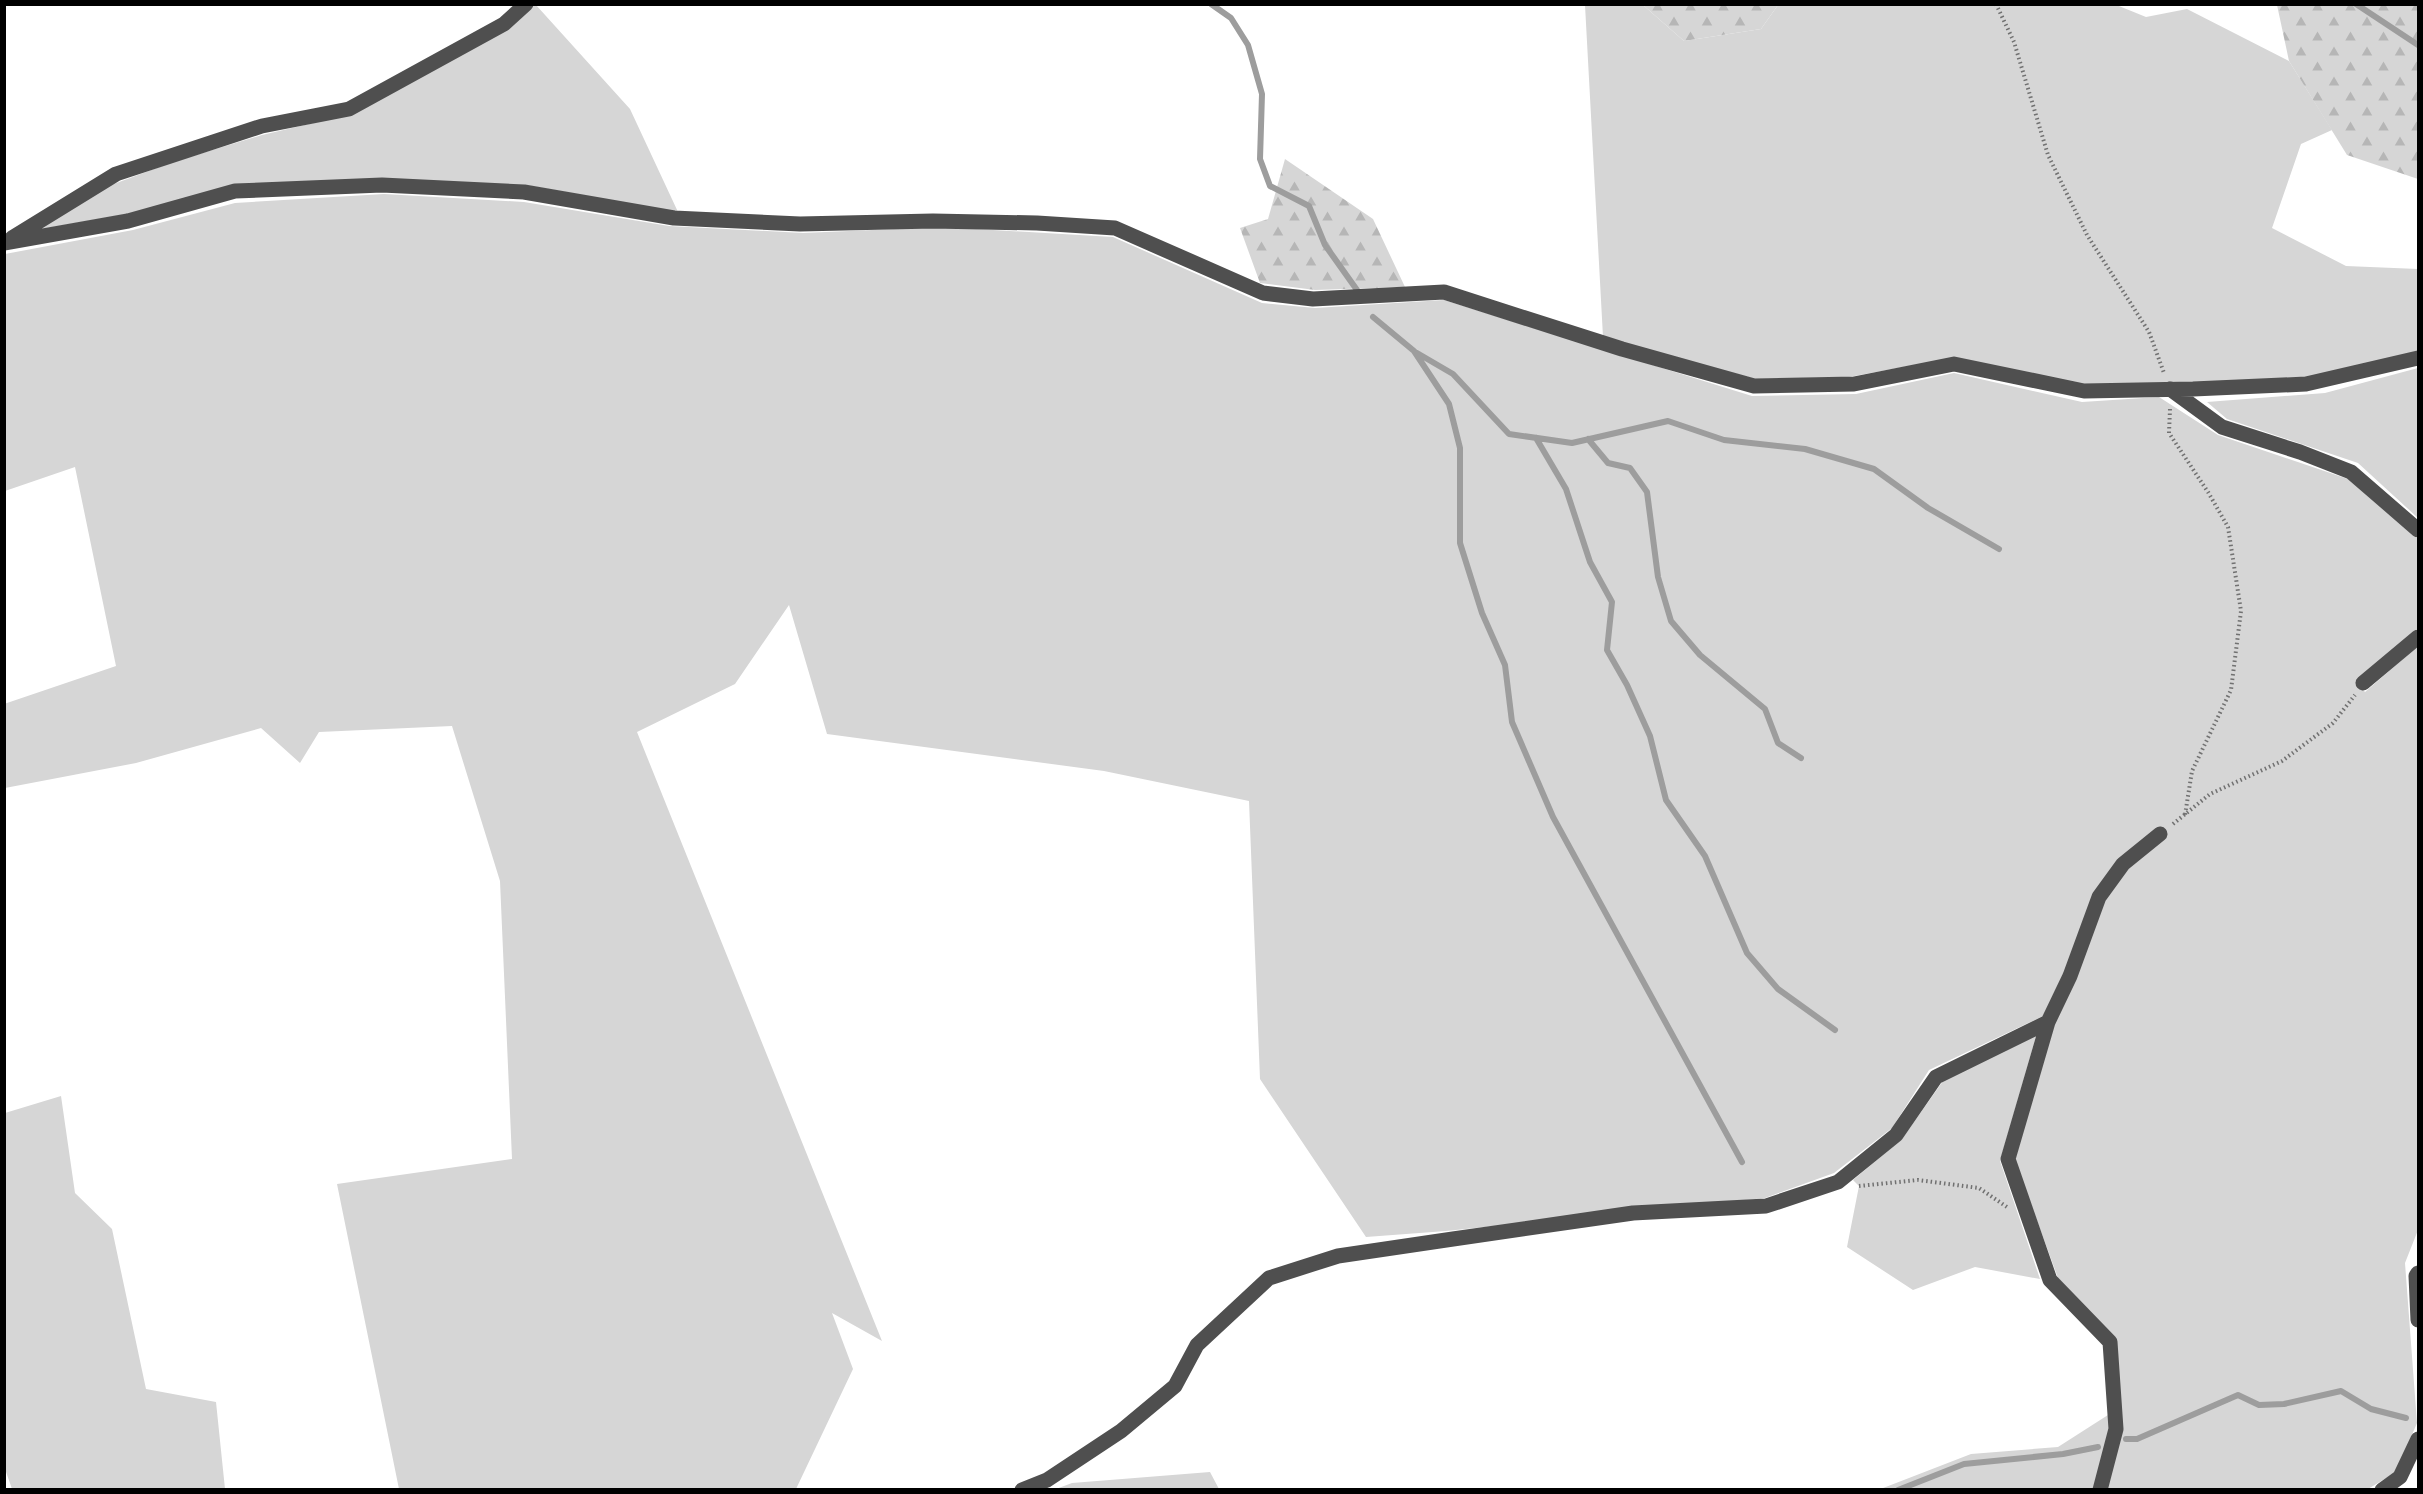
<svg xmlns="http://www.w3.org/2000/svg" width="2423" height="1494" font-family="'Varela Round',sans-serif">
<defs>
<pattern id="forest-firs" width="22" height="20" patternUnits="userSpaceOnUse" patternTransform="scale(1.5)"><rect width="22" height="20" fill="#d6d6d6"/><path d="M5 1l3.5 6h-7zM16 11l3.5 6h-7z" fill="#b6b6b6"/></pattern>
</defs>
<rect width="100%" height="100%" fill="#fff"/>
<path fill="#d6d6d6" d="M 532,4 L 536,5 L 630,109 L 678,212 L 526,185 L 236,185 L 127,214 L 36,230 L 103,188 L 173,162 L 262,135 L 352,114 Z
M 2114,4 L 2146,17 L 2187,9 L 2289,61 L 2332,130 L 2301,144 L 2272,228 L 2346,266 L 2418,269 L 2418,354 L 2306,378 L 2174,385 L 2083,384 L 1952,358 L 1849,377 L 1755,379 L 1603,337 L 1585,5 L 1643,5 L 1684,41 L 1761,29 L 1778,5 Z
M 384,194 L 524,202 L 669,226 L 803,233 L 942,227 L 1113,237 L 1262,303 L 1315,308 L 1444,300 L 1752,396 L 1856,394 L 1954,373 L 2082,402 L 2159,397 L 2218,435 L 2348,479 L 2418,539 L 2418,628 L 2355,681 L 2365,692 L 2418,646 L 2418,1230 L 2405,1263 L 2417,1423 L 2396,1472 L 2368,1489 L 2106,1489 L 2117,1340 L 2058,1278 L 2015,1160 L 2054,1024 L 2117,860 L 2043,1016 L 1929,1070 L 1892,1128 L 1834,1173 L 1765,1198 L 1446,1231 L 1366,1237 L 1260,1079 L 1249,801 L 1104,771 L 827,734 L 789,605 L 735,684 L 637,732 L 882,1341 L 832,1313 L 853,1369 L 796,1489 L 399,1489 L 337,1184 L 512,1159 L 500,881 L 452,726 L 319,732 L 300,763 L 261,728 L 136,763 L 5,788 L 4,704 L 116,666 L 75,467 L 5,491 L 5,254 L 133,230 L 235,203 Z
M 2418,368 L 2418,518 L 2358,463 L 2227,419 L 2207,402 L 2325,393 Z
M 2037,1033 L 2000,1161 L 2040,1279 L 1975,1267 L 1913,1290 L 1847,1247 L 1859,1186 L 1853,1180 L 1902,1139 L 1943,1081 Z
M 61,1096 L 75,1193 L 112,1229 L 146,1389 L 216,1402 L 225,1489 L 12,1489 L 4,1466 L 5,1113 Z
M 2108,1415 L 2110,1429 L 2093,1489 L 1878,1490 L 1971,1454 L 2058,1447 Z
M 1210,1472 L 1219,1489 L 1056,1489 L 1072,1483 Z"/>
<path fill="url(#forest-firs)" d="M 1643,5 L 1778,5 L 1761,29 L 1684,41 Z
M 2277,5 L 2418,5 L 2418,179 L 2347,155 L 2289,61 Z
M 1285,159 L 1373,219 L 1405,287 L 1315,290 L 1260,283 L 1240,228 L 1268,219 Z"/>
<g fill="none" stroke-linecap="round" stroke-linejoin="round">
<path stroke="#9d9d9d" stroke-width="6" d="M 1211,4 L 1231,18 L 1248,45 L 1262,94 L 1260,159 L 1270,186 L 1309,206 L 1325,245 L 1357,290
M 2356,4 L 2418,45
M 1373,317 L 1414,351 L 1449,404 L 1460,448 L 1460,543 L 1482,613 L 1505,665 L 1512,722 L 1553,817 L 1742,1162
M 1417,353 L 1453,374 L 1509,434 L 1572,443 L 1668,421 L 1724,440 L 1805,449 L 1874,469 L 1928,508 L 1999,549
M 1536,438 L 1566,489 L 1590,562 L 1612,602 L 1607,650 L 1627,685 L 1650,736 L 1666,800 L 1705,856 L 1747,953 L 1778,989 L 1835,1030
M 1588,439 L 1608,463 L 1630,468 L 1647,492 L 1658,577 L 1671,621 L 1700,655 L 1765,709 L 1778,743 L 1801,758
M 2126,1439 L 2137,1439 L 2238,1395 L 2259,1405 L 2284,1404 L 2341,1391 L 2371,1409 L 2406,1418
M 1898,1490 L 1964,1464 L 2063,1454 L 2098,1447"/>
<path stroke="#717171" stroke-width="4" stroke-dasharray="1.5 3" stroke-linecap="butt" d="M 1996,4 L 2014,42 L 2048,155 L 2087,235 L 2149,332 L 2164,373
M 2170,409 L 2169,433 L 2208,492 L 2228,527 L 2241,611 L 2231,690 L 2192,771 L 2185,815
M 2173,824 L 2210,794 L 2282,761 L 2333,723 L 2355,695
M 1859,1186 L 1918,1180 L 1979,1188 L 2007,1207"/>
<path stroke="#4f4f4f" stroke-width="15" d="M 12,238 L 116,174 L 262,126 L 349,109 L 504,24 L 526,4
M 4,243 L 128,221 L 235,191 L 382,185 L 524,192 L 674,218 L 800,224 L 933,221 L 1037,223 L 1115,228 L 1263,293 L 1313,299 L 1444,292 L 1622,349 L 1754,386 L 1854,384 L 1954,364 L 2084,391 L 2193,389 L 2306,384 L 2418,358
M 2170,389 L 2222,427 L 2300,452 L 2351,472 L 2418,530
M 2363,683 L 2418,637
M 2418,1273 L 2416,1276 L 2418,1320
M 1022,1490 L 1047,1480 L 1121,1431 L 1175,1386 L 1197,1345 L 1269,1278 L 1338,1256 L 1453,1239 L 1633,1213 L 1766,1206 L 1838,1182 L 1896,1135 L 1936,1077 L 2048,1022
M 2100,1490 L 2116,1429 L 2110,1342 L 2050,1280 L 2008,1159 L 2048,1022 L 2070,976 L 2099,897 L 2123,864 L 2160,834
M 2382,1490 L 2400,1477 L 2418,1439"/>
</g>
<rect width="2423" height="1494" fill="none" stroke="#000000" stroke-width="12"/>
</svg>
